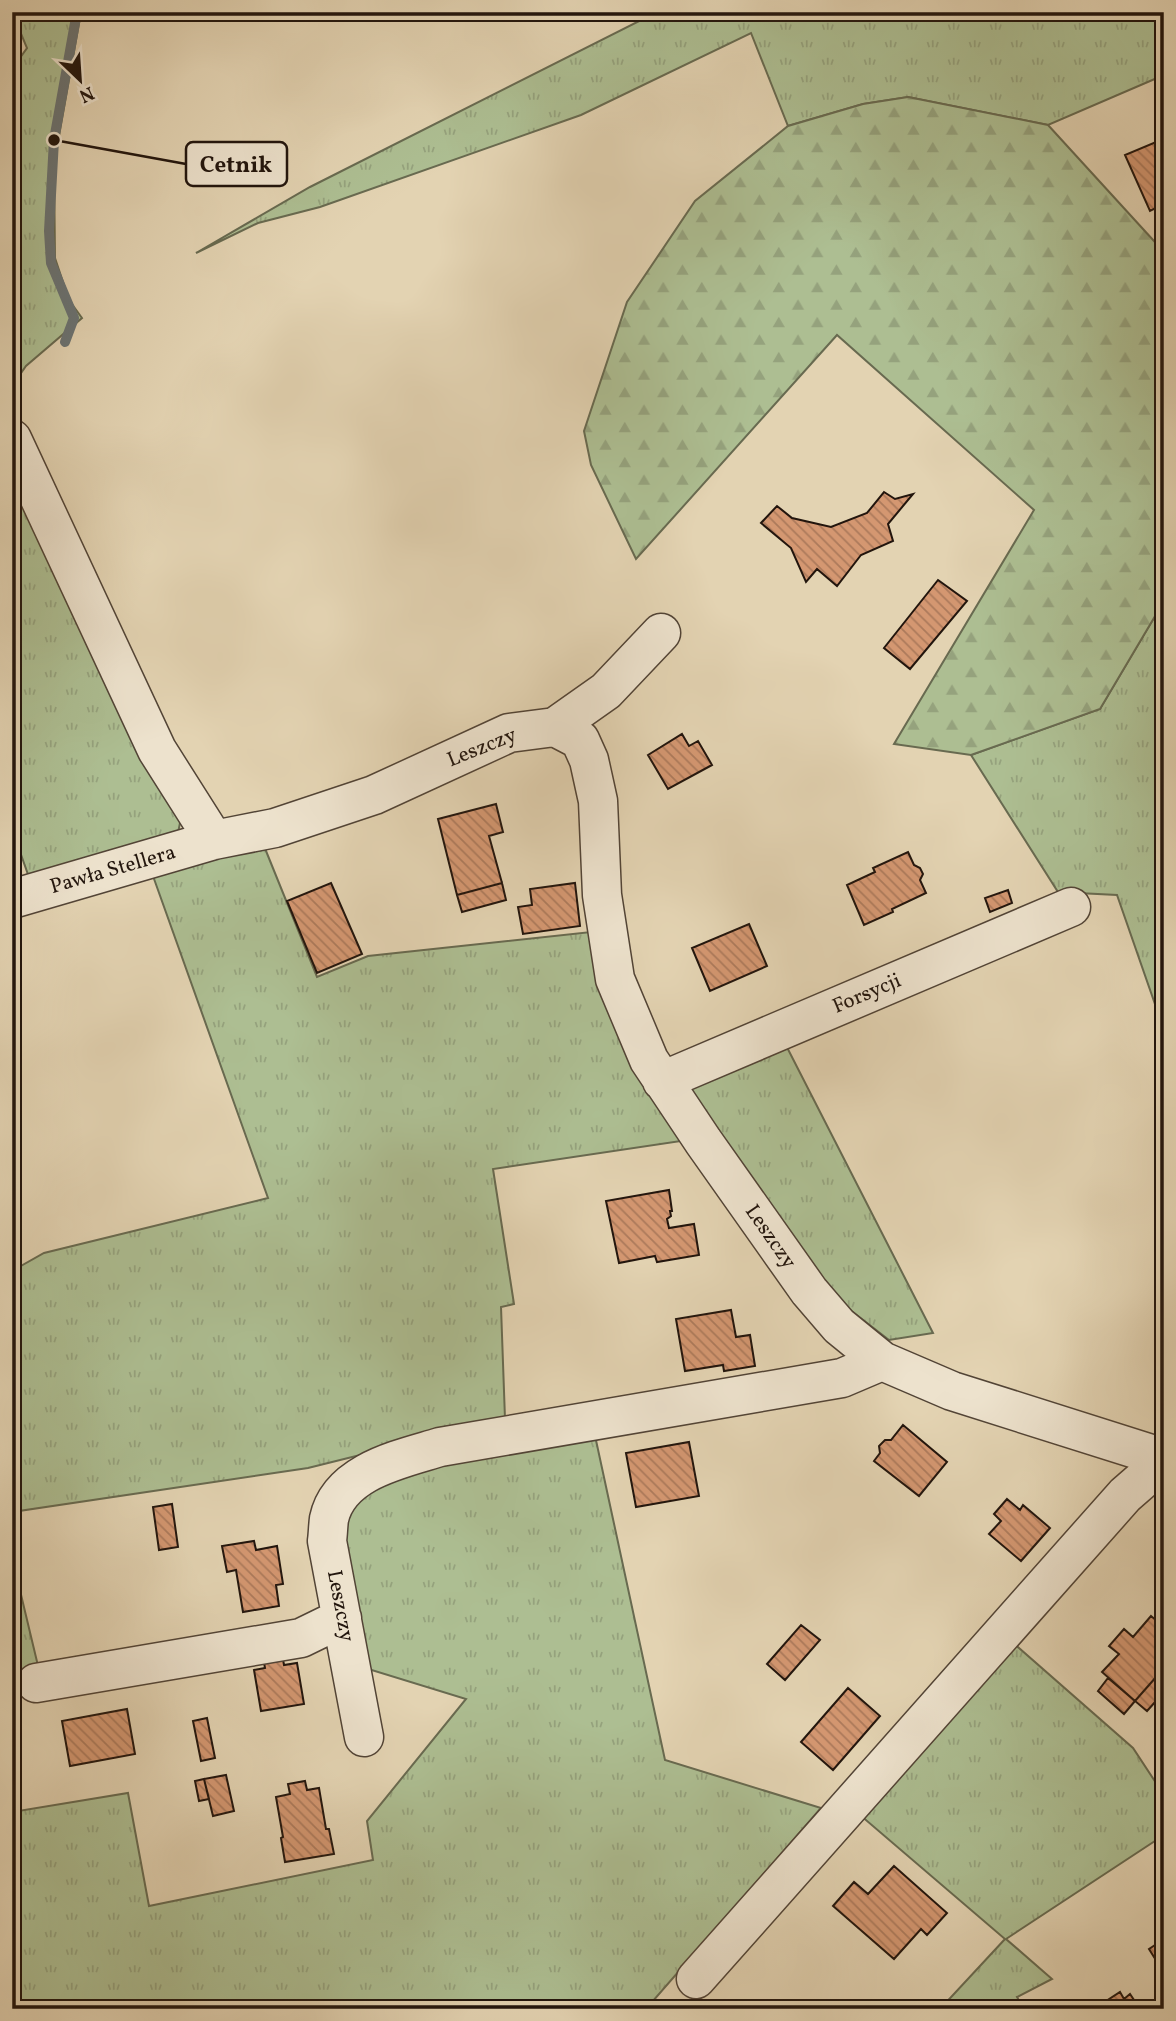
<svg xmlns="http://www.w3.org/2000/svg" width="1176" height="2021" font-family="Vollkorn,serif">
<defs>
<pattern id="grass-tufts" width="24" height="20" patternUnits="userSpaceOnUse" patternTransform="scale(1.75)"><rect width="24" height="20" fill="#adbe92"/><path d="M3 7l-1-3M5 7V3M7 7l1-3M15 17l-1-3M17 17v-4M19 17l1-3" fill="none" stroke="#95a27d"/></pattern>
<pattern id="forest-firs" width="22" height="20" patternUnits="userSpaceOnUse" patternTransform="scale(1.75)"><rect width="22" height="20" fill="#adbe92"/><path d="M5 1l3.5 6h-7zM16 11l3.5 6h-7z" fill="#95a27d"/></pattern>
<pattern id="building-back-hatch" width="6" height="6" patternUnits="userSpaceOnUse" patternTransform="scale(1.75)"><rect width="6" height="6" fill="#d49771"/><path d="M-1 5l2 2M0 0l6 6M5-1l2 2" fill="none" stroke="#ac7a5b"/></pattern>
</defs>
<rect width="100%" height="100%" fill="#e3d3b2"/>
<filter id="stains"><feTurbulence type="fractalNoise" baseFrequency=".00286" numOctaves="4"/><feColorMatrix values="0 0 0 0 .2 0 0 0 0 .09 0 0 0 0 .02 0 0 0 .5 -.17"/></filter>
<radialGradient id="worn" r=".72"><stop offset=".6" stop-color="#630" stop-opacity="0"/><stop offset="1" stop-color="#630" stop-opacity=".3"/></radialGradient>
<path fill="url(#grass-tufts)" stroke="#686a50" stroke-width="2" d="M 12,12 L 81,12 L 54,164 L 55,258 L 69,300 L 82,318 L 26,366 L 12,386 L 12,69 L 27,48 Z
M 657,12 L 1164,12 L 1164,75 L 1048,125 L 908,97 L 863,104 L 788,126 L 751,33 L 581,115 L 320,207 L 258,223 L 196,253 L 310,187 Z
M 12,458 L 182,813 L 178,833 L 31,883 L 12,829 Z
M 1164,601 L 1164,1030 L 1117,895 L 1058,892 L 971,755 L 1100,709 Z
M 264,846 L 317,977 L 368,956 L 591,932 L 681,1141 L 493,1169 L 514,1304 L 501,1307 L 505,1419 L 308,1468 L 12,1512 L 12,1271 L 44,1253 L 268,1198 L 153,876 Z
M 771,1016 L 933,1333 L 889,1340 L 827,1292 L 666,1065 Z
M 594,1431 L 665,1760 L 821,1808 L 646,2009 L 12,2009 L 12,1812 L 128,1793 L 149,1906 L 373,1860 L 367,1821 L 466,1699 L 365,1668 L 339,1542 L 343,1510 L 374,1483 L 431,1466 Z
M 12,1557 L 39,1670 L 12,1675 Z
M 1011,1641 L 1133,1748 L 1164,1795 L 1164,1835 L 1006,1939 L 1052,1979 L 1017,1997 L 1024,2009 L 940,2009 L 1005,1939 L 860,1815 Z"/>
<path fill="url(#forest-firs)" stroke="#686a50" stroke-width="2" d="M 908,97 L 1048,125 L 1164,252 L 1164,601 L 1100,709 L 971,755 L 894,744 L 1034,510 L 837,335 L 636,559 L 591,465 L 584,431 L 627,302 L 695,201 L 788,126 L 863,104 Z"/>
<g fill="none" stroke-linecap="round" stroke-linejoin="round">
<path stroke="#6b7474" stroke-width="10" d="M 65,342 L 74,318 L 51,263 L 49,231 L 54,140 L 77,12"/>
</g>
<path fill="url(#building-back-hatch)" stroke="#22150d" stroke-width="2" d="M 1156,142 L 1164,158 L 1164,204 L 1150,211 L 1125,155 Z
M 884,492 L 895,499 L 913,494 L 888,524 L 893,541 L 861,555 L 837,586 L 817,569 L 806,582 L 791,548 L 761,523 L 777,506 L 792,518 L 831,527 L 867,513 Z
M 938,580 L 967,601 L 910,669 L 884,648 Z
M 682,734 L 689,746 L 698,741 L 712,765 L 668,789 L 648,755 Z
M 496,804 L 503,832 L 489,836 L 502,883 L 457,895 L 438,819 Z
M 908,852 L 914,865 L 920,868 L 923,874 L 920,880 L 926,893 L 892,909 L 893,912 L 864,925 L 847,885 L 875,872 L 873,868 Z
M 331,883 L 362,954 L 317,973 L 287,901 Z
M 502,883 L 506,900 L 462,912 L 457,895 Z
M 575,883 L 580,926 L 523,934 L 518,907 L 532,905 L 530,889 Z
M 1008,890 L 1012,903 L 990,912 L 985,898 Z
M 749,924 L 767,966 L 710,991 L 692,948 Z
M 669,1190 L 672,1211 L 670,1211 L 671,1216 L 667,1219 L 669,1228 L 694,1224 L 699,1255 L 657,1262 L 655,1256 L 619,1263 L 606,1201 Z
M 731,1310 L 736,1337 L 750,1335 L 755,1366 L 724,1371 L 723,1365 L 685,1371 L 676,1319 Z
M 903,1425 L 947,1462 L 919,1496 L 874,1461 L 880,1453 L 879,1446 L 885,1440 L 891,1440 Z
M 689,1442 L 699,1496 L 636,1507 L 626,1453 Z
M 1007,1499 L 1020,1510 L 1023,1505 L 1050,1528 L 1021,1561 L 989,1534 L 1001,1521 L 994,1514 Z
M 172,1504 L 178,1547 L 159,1550 L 153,1507 Z
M 254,1541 L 256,1550 L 277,1546 L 283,1584 L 276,1585 L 279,1606 L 243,1612 L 236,1570 L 227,1572 L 222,1546 Z
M 1151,1616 L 1164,1627 L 1164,1668 L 1135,1701 L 1102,1672 L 1119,1654 L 1109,1646 L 1124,1629 L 1133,1637 Z
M 801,1625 L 820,1640 L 785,1680 L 767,1664 Z
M 282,1654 L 284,1665 L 297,1663 L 304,1704 L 261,1711 L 254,1670 L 265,1668 L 263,1657 Z
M 1108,1678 L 1135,1701 L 1124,1714 L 1098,1691 Z
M 1155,1678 L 1164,1685 L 1164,1692 L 1147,1711 L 1135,1701 Z
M 848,1688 L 880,1716 L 833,1770 L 801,1742 Z
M 127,1709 L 135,1754 L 70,1766 L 62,1721 Z
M 207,1718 L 215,1758 L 201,1761 L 193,1721 Z
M 226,1775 L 234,1811 L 213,1816 L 204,1779 Z
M 204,1779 L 209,1799 L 199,1801 L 195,1781 Z
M 305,1781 L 307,1790 L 319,1788 L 326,1829 L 329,1829 L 334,1854 L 285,1862 L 281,1838 L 283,1837 L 276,1797 L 290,1794 L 288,1784 Z
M 894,1866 L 947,1913 L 927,1935 L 921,1929 L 894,1959 L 833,1906 L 854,1882 L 868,1894 Z
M 1164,1939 L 1164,1973 L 1149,1949 Z
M 1120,1992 L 1124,1999 L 1130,1994 L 1140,2009 L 1094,2009 Z"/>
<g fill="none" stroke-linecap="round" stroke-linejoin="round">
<defs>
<path id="minor" d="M 12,439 L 157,750 L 214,840 L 275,828 L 374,795 L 509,733 L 555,727 L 580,740 L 589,760 L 598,801 L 602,895 L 615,979 L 649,1060 L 703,1141 L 809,1291 L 839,1326 L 882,1361 L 952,1391 L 1164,1458
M 555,727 L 606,691 L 661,633
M 12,899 L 214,840
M 662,1081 L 1071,907
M 36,1683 L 301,1638 L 342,1618
M 364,1737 L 327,1541 C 328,1534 328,1526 329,1519 C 339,1471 401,1459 440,1447 L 842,1378 L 882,1361
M 696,1979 L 1125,1495 L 1164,1461"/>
</defs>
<use href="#minor" stroke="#524436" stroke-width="41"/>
<use href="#minor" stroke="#ede2cd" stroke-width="38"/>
</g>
<g text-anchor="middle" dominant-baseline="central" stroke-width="5" stroke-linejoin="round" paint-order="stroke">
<g font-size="21" fill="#22150d" stroke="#ede2cd">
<text transform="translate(482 748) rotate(-22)">Leszczy</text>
<text transform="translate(113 870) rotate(-16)">Pawła Stellera</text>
<text transform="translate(867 994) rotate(-23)">Forsycji</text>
<text transform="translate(770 1237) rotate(55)">Leszczy</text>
<text transform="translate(340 1606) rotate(79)">Leszczy</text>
</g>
</g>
<path fill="none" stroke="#22150d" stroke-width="2.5" d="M54 140L186 164"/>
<circle fill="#22150d" stroke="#ede2cd" stroke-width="2.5" cx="54" cy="140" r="7"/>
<rect fill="#ede2cd" stroke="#22150d" stroke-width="2.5" x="186" y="142" width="101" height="44" rx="7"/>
<g font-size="23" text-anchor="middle" font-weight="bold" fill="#22150d">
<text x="236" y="172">Cetnik</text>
</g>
<rect width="1176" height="2021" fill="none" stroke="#e3d3b2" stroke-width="42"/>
<rect x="14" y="14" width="1148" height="1993" fill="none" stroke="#22150d" stroke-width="3.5"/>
<rect x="21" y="21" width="1134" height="1979" fill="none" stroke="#22150d" stroke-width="2"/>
<g transform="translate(80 80) rotate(155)" stroke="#ede2cd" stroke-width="5" paint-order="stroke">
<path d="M0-5L12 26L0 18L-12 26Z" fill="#22150d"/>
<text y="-10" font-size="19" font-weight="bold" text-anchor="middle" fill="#22150d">N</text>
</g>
<rect width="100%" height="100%" filter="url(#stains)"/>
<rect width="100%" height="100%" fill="url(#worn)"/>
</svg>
